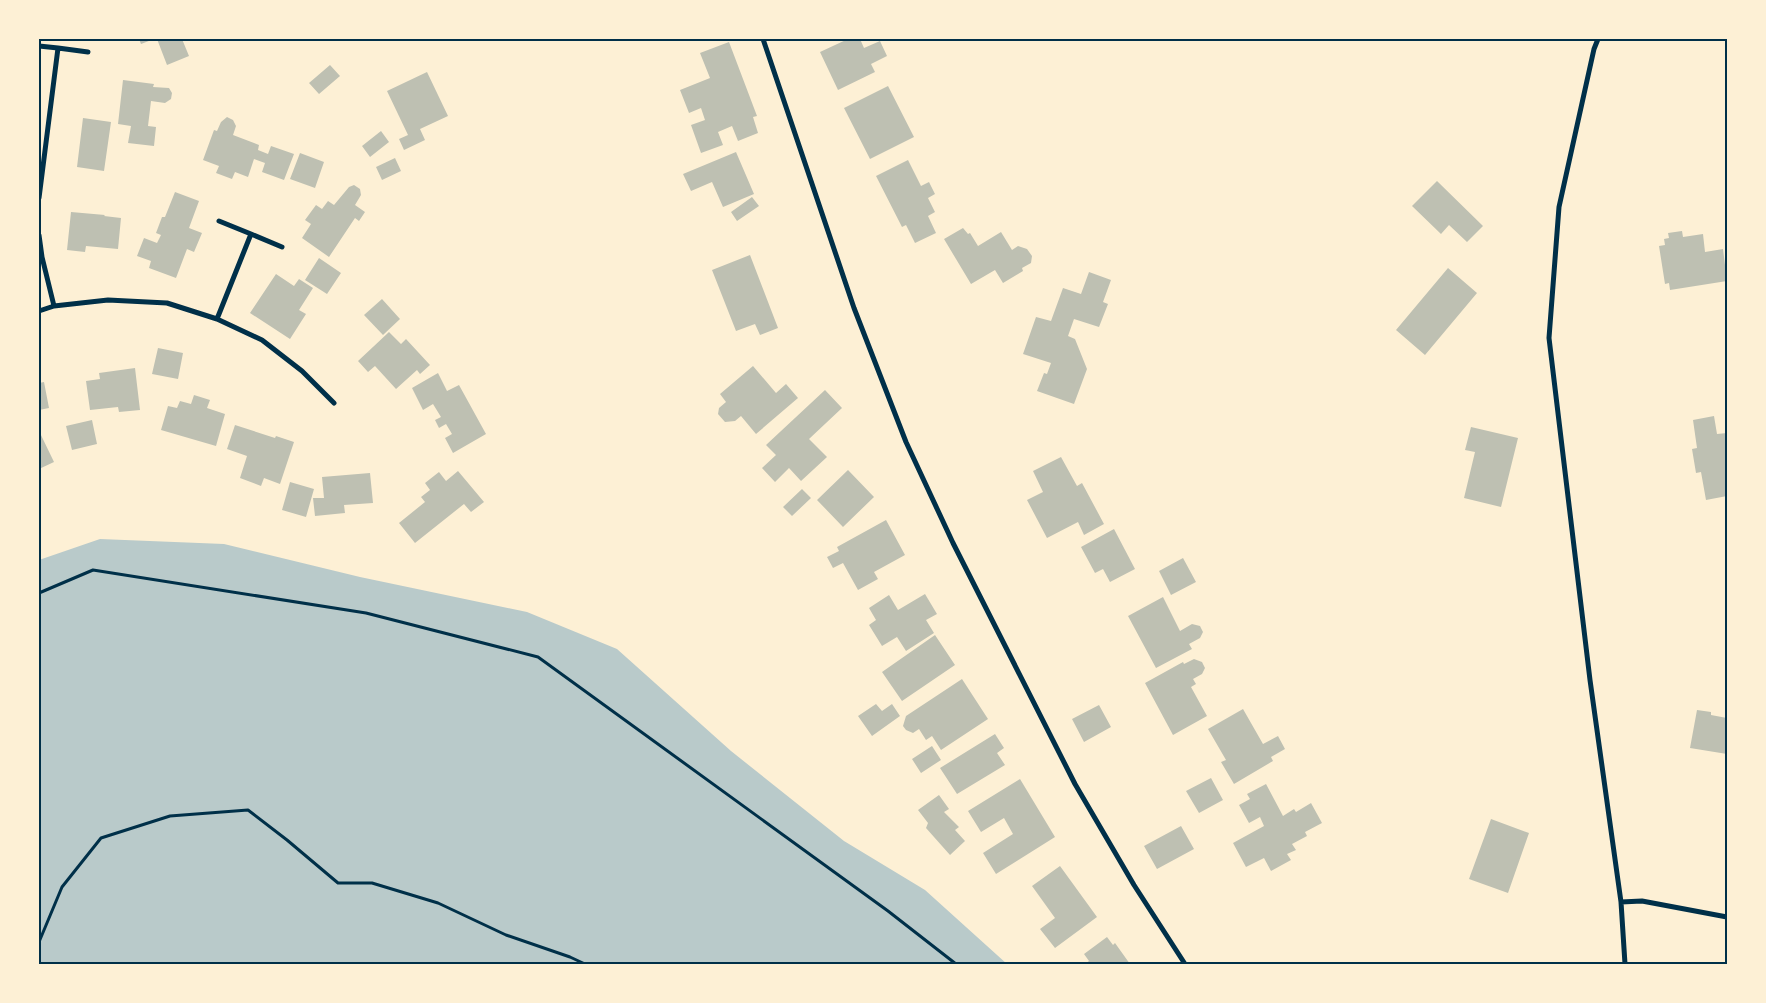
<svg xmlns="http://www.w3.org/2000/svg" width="1766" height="1003" font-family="'DejaVu Sans',sans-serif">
<rect width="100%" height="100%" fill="#fdf0d5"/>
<path fill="#b9caca" d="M 100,539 L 224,544 L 360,577 L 527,612 L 617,649 L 731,751 L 844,841 L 925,890 L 1007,964 L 39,964 L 39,560 Z"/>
<path fill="#bec0b2" d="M 139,39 L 154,39 L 141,44 Z
M 157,39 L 182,39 L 189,56 L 167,65 Z
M 848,39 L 860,39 L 864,48 L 880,41 L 887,56 L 871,64 L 875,72 L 838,90 L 820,52 Z
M 729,42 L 757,116 L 753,117 L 758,133 L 738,141 L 732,126 L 718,132 L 723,145 L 701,153 L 691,125 L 705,120 L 701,108 L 689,113 L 680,90 L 710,78 L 700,53 Z
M 330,65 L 340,76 L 319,94 L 309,83 Z
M 427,72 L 448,116 L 420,129 L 425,140 L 404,150 L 399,139 L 408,135 L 387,91 Z
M 123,80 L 154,84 L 153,87 L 169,88 L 172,93 L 171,99 L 165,103 L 151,101 L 148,126 L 156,127 L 154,146 L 128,143 L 131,126 L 118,124 Z
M 888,86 L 914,137 L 870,159 L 844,108 Z
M 227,117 L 233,120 L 236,126 L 233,135 L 259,145 L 258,150 L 268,154 L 271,146 L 294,154 L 284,180 L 262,172 L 265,163 L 254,159 L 248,177 L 235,172 L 232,179 L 216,173 L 219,166 L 203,160 L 214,130 L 217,131 L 221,122 Z
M 83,118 L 111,122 L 104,171 L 77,167 Z
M 381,131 L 389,142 L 370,157 L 362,146 Z
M 736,152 L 754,194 L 723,207 L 712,182 L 691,191 L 683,174 Z
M 300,153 L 324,162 L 315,188 L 290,179 Z
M 395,158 L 401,171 L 382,180 L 376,167 Z
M 908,160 L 921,186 L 929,182 L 935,194 L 928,198 L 935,212 L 928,216 L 936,233 L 915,243 L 906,225 L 902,227 L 876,176 Z
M 1437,181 L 1483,226 L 1467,242 L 1449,225 L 1441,234 L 1412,206 Z
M 354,185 L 360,189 L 361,195 L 355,205 L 365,212 L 359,221 L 355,218 L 329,257 L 302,238 L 311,224 L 305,220 L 316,205 L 322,209 L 328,201 L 334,205 L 349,187 Z
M 175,192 L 199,201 L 189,228 L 202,233 L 194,252 L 187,249 L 176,278 L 149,268 L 151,261 L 137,256 L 144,238 L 157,243 L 161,235 L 156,233 L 162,217 L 165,217 Z
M 752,197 L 759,206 L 737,221 L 731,212 Z
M 71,212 L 105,215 L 104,216 L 121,218 L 118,249 L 86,246 L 85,252 L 67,250 Z
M 963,228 L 968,234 L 970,233 L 978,246 L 1001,232 L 1012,250 L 1018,246 L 1027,249 L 1032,256 L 1031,263 L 1022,268 L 1023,271 L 1003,283 L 995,270 L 971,284 L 944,239 Z
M 1682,231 L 1683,237 L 1703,234 L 1705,252 L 1723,249 L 1727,281 L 1670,290 L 1669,283 L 1665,284 L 1659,246 L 1665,245 L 1664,239 L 1669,238 L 1668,233 Z
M 750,255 L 778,328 L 760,335 L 755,324 L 736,331 L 712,270 Z
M 319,258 L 341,273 L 327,294 L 305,280 Z
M 1448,268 L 1477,293 L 1425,355 L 1396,330 Z
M 1089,272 L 1111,280 L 1103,302 L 1108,304 L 1099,327 L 1074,319 L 1068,336 L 1075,339 L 1087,369 L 1074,404 L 1037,391 L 1044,373 L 1047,374 L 1051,363 L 1023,354 L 1036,317 L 1051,321 L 1063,288 L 1081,294 Z
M 276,274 L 294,286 L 299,279 L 313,288 L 299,310 L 306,314 L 290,339 L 250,313 Z
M 382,299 L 400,319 L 383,335 L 364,315 Z
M 389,332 L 401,344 L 406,339 L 430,365 L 420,374 L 417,370 L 396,389 L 375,366 L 368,372 L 358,361 Z
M 158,348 L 183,353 L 178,379 L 152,374 Z
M 753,366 L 776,393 L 786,384 L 798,398 L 756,434 L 741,416 L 735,421 L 725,422 L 718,414 L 719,408 L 726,402 L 720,394 Z
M 135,368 L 140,410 L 119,412 L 118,407 L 90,410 L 86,381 L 100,379 L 99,373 Z
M 438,373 L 447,391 L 459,385 L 486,434 L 453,453 L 445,438 L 452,434 L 446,424 L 439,428 L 435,420 L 441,417 L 433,404 L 423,410 L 412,388 Z
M 44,382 L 49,408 L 39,410 L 39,383 Z
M 825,390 L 842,408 L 809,439 L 827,457 L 801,481 L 789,468 L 775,482 L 762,468 L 776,455 L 766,445 Z
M 194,395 L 210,400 L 207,408 L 225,414 L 216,446 L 161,430 L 168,406 L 177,408 L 180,401 L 191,404 Z
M 1714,416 L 1717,434 L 1727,433 L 1727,465 L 1726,465 L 1727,496 L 1706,500 L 1701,472 L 1696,473 L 1692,449 L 1697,448 L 1693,420 Z
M 92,420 L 97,444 L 72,450 L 66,426 Z
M 235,425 L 275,438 L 276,436 L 294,442 L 280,484 L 264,478 L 261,486 L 240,478 L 247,456 L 227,449 Z
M 1471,427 L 1518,438 L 1501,507 L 1464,498 L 1475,452 L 1465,450 Z
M 40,433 L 54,462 L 39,469 L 39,434 Z
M 1061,457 L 1077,486 L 1082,483 L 1104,524 L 1084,535 L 1078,522 L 1047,538 L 1027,500 L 1043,492 L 1033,471 Z
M 848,470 L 874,497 L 843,527 L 817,500 Z
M 458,471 L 484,502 L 471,512 L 464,504 L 415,543 L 399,523 L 425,502 L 421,497 L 430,490 L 425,483 L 439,472 L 446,481 Z
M 370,473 L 373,503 L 344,505 L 345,513 L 315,516 L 313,498 L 324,498 L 322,477 Z
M 290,482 L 314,489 L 306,517 L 282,510 Z
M 802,489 L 811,498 L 792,516 L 783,507 Z
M 886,520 L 905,555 L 874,572 L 878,579 L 858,590 L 843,563 L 833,568 L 827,557 L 839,551 L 837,547 Z
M 1114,529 L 1135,569 L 1110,582 L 1103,569 L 1095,573 L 1081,547 Z
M 1183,558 L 1196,582 L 1171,595 L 1159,571 Z
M 925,594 L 937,614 L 926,620 L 934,633 L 906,651 L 897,637 L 882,646 L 869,625 L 876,620 L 869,608 L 889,595 L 898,610 Z
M 1163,597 L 1180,631 L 1192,624 L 1200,626 L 1203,632 L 1200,638 L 1189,644 L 1192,649 L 1156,668 L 1128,616 Z
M 935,635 L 955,665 L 902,701 L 882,672 Z
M 1194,659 L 1202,662 L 1205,668 L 1202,674 L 1193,679 L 1196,684 L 1191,687 L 1207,716 L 1173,735 L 1145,683 L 1183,662 L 1184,664 Z
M 962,679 L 988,719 L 941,750 L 932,736 L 926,740 L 919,729 L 913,733 L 906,730 L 903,726 L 906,716 Z
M 876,704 L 882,711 L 892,704 L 900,716 L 872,736 L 858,716 Z
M 1099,705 L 1111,727 L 1084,742 L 1072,719 Z
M 1243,709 L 1263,744 L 1278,736 L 1285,749 L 1271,757 L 1273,761 L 1234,784 L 1221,762 L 1226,760 L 1208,729 Z
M 1697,710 L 1711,712 L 1711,715 L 1727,718 L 1727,754 L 1690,748 Z
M 995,734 L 1004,748 L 997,753 L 1005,765 L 957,794 L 940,768 Z
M 932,746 L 941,760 L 921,773 L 912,759 Z
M 1211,778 L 1223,800 L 1199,813 L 1186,791 Z
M 1020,779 L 1055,837 L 996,874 L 983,853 L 1013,834 L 1004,818 L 981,832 L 968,811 Z
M 1266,784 L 1283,816 L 1294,809 L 1296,812 L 1311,803 L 1322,823 L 1305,832 L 1307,836 L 1292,844 L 1296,850 L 1287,854 L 1291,860 L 1271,871 L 1264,858 L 1246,867 L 1233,843 L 1264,826 L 1260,817 L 1249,823 L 1239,805 L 1250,799 L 1247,794 Z
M 939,795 L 949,809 L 944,812 L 959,827 L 955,830 L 965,841 L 950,855 L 926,828 L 928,823 L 918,810 Z
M 1491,819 L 1529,833 L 1508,893 L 1469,879 Z
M 1181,826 L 1194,849 L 1157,869 L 1144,846 Z
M 1060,866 L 1097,917 L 1055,948 L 1040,929 L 1055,918 L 1032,886 Z
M 1107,937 L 1113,945 L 1115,943 L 1130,964 L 1085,964 L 1089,961 L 1084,954 Z"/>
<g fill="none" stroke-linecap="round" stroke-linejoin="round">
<path stroke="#003049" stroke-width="3" d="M 39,593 L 93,570 L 366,613 L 538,657 L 888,911 L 956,964
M 39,942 L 62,887 L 101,838 L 170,816 L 248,810 L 287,840 L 338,883 L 372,883 L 438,903 L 506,935 L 570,957 L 585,964"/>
<path stroke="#003049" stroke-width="5" d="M 763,39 L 854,308 L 906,442 L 953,543 L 1075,784 L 1134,885 L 1185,964
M 1598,39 L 1594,49 L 1559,207 L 1549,338 L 1590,680 L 1621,902 L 1625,964
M 39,46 L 58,48 L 39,198
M 58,48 L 88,52
M 251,234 L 282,247
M 39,235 L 42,257 L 54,306
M 39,311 L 54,306 L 108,300 L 167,303 L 217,319 L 262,340 L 302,371 L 334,403
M 217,319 L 251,234 L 219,221
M 1621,902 L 1642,901 L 1727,917"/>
</g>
<rect width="1766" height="1003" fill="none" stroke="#fdf0d5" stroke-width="80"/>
<rect x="40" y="40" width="1686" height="923" fill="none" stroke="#003049" stroke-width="2"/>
</svg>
